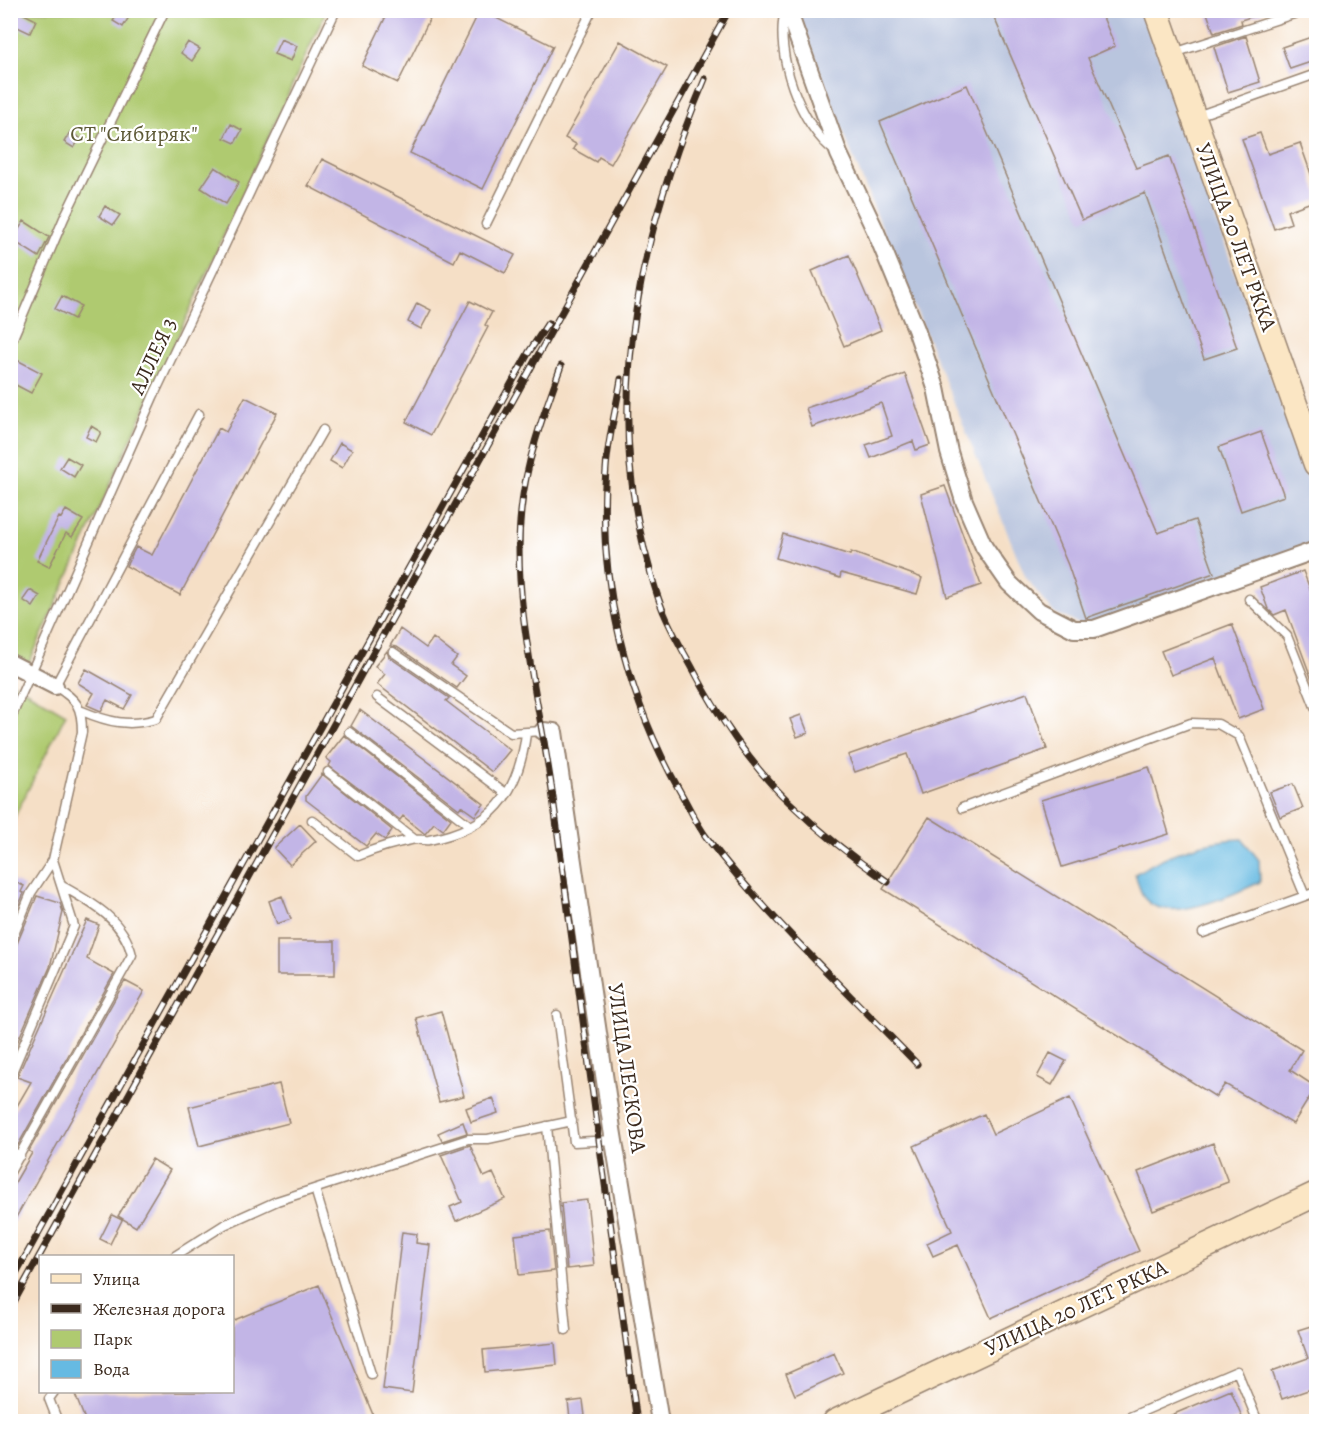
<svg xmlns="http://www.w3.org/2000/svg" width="1327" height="1432" font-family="Alegreya,serif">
<rect width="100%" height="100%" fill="#fff"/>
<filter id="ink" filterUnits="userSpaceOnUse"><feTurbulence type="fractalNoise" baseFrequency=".0167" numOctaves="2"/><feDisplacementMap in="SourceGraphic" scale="12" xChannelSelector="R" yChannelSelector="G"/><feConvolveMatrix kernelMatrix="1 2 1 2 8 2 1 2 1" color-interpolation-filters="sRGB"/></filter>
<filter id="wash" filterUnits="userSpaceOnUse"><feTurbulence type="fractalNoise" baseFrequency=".008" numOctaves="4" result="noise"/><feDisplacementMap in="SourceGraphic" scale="24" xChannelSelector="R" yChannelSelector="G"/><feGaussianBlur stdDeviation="1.35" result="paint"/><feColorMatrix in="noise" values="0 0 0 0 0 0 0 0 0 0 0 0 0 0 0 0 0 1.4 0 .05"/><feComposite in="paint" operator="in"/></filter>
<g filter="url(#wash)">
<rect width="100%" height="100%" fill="#f5dfc6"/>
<path fill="#b9c5de" d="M 797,11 L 1143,11 L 1316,504 L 1316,542 L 1096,623 L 1079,624 L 1053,612 L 1026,578 L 851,152 Z"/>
<path fill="#afca70" stroke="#757a47" stroke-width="1.5" d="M 10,11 L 326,11 L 29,663 L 10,653 Z
M 11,682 L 66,714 L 11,824 Z"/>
<path fill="#66bae2" stroke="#507280" stroke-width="1.5" d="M 1242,839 L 1259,860 L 1260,882 C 1235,894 1169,925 1146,900 C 1140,894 1138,882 1135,874 C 1168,853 1202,840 1242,839 Z"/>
<g id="blocks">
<path fill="#c2b5e6" d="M 389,10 L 434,10 L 398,83 L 362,66 Z
M 480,10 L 553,46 L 483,189 L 410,153 Z
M 1002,10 L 1100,10 L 1115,46 L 1088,58 L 1136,168 L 1169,156 L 1237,348 L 1204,359 L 1145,193 L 1082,220 L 993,15 Z
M 1206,10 L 1262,10 L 1263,13 L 1241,20 L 1242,24 L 1214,33 Z
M 18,11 L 36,20 L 30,33 L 11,24 Z
M 119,11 L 129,17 L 123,27 L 113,21 Z
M 1317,35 L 1317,60 L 1290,69 L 1282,47 Z
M 1246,36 L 1260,82 L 1228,92 L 1214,47 Z
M 281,39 L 297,46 L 291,61 L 274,54 Z
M 620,41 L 667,67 L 611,164 L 599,157 L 596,162 L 573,149 L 576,144 L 565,138 Z
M 188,42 L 200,49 L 192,61 L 181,53 Z
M 967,85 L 1158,533 L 1195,520 L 1214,573 L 1086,618 L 1068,565 L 880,122 Z
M 231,124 L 242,130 L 235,143 L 224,138 Z
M 70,132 L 80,138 L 74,148 L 64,142 Z
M 1260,133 L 1268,154 L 1300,143 L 1317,191 L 1317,200 L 1287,211 L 1291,223 L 1274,229 L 1242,139 Z
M 322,159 L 515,255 L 505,273 L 460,250 L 454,262 L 308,186 Z
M 215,167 L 239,182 L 226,204 L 201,188 Z
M 105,206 L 120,215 L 113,225 L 99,216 Z
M 24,221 L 49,237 L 39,257 L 12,240 Z
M 849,255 L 881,330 L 844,346 L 812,271 Z
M 62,296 L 81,306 L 74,319 L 55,309 Z
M 470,301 L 492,312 L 485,325 L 488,327 L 431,435 L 406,422 Z
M 417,303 L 431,310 L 421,329 L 408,322 Z
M 17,360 L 42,373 L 31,393 L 10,382 L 10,372 Z
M 905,374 L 930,445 L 916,450 L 913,441 L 871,458 L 866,445 L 892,436 L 881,403 L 812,427 L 806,408 Z
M 245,397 L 277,413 L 180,595 L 126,566 L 136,547 L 152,555 L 219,428 L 226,432 Z
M 91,426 L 101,432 L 96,442 L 86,437 Z
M 1261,432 L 1284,496 L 1241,511 L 1219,447 Z
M 340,443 L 352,450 L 342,468 L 330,461 Z
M 67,457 L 81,465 L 74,477 L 60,468 Z
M 945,486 L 981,585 L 947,597 L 921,494 Z
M 66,510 L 83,520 L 72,537 L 66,533 L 49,567 L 37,561 L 59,517 L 61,518 Z
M 783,534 L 850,555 L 851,552 L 922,578 L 917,594 L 841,573 L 840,578 L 776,558 Z
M 1303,571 L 1317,607 L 1315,688 L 1286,610 L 1274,615 L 1268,609 L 1260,587 Z
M 30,590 L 40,596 L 33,607 L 23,600 Z
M 1232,624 L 1264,709 L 1238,719 L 1215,658 L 1171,675 L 1161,651 Z
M 400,629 L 426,648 L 433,638 L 457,657 L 451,665 L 466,676 L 457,688 L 397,647 L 390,646 Z
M 387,651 L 389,657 L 449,698 L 446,701 L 510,750 L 492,772 L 377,684 L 385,674 L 375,666 Z
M 86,669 L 132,695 L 124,709 L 107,700 L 101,711 L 87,705 L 94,693 L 78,683 Z
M 1027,693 L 1047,749 L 921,794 L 907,754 L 855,772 L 848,755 Z
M 360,710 L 484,804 L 475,816 L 461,806 L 459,809 L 351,726 Z
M 801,715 L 808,733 L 797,737 L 790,719 Z
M 344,735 L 451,819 L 443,830 L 434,823 L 425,834 L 403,816 L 400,820 L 329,766 L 331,762 L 326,758 Z
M 1149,767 L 1169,834 L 1062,867 L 1041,800 Z
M 322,774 L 392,830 L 385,840 L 376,834 L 366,846 L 306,800 L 306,796 Z
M 1293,784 L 1303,808 L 1280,817 L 1270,792 Z
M 929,817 L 1302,1050 L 1290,1070 L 1316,1087 L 1293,1124 L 1225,1084 L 1216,1097 L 883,889 Z
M 300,824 L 316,841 L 290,865 L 274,848 Z
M 10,880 L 24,886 L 21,892 L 24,893 L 10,926 Z
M 37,896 L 60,903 L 63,912 L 50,967 L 10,1059 L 10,950 L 16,946 Z
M 282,896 L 291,919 L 277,924 L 269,901 Z
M 87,920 L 99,925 L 87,959 L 114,974 L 18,1145 L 10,1141 L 10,1118 L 31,1082 L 17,1077 Z
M 277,941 L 335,941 L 335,975 L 277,975 Z
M 125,981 L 144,991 L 10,1228 L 10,1191 L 32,1153 L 29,1151 Z
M 441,1011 L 464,1096 L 439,1102 L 416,1018 Z
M 1050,1053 L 1066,1061 L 1052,1085 L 1037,1077 Z
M 279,1084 L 289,1123 L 199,1146 L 189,1107 Z
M 493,1098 L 498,1113 L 471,1122 L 466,1108 Z
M 1070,1098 L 1139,1251 L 991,1318 L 958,1245 L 933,1256 L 927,1243 L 952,1231 L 914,1146 L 984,1114 L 993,1134 Z
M 463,1122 L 467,1133 L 442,1141 L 438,1133 Z
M 1213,1143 L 1228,1182 L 1153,1211 L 1138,1172 Z
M 470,1145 L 484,1177 L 493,1173 L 505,1199 L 456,1221 L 450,1207 L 462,1202 L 441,1155 Z
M 152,1159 L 170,1170 L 136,1227 L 118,1216 Z
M 587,1200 L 594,1266 L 567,1269 L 561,1203 Z
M 112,1215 L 122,1220 L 110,1244 L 100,1239 Z
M 550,1231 L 554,1271 L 519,1275 L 515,1235 Z
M 402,1232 L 417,1234 L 416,1243 L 430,1245 L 412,1393 L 383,1389 Z
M 319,1285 L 376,1422 L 86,1422 L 74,1392 L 232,1392 L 232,1321 Z
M 1317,1324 L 1317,1387 L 1282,1399 L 1272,1371 L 1308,1358 L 1298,1330 Z
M 555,1343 L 557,1365 L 485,1372 L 483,1350 Z
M 834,1353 L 843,1373 L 795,1395 L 786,1374 Z
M 1231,1390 L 1242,1417 L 1231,1422 L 1155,1422 Z
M 583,1400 L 585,1416 L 570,1418 L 568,1402 Z"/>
</g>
</g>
<g filter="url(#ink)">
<use href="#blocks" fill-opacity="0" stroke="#988472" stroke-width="1.5"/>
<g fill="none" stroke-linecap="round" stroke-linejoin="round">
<defs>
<path id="service" d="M 785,11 C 774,53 800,127 836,152
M 1174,53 L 1306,10
M 1197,116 L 1316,74
M 486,224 L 592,10
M 10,345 L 64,218 L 165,10
M 1249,599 L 1287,636 L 1316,709
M 393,652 L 511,733 L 543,731
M 377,697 L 507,794
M 82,711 C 108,722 129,727 156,719 L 323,430
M 10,720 L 153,397 L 336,10
M 349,732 L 469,825
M 328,772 L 414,839
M 962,808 L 1191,723 L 1218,724 L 1239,736 L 1305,896
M 312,820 L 358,856 C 375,849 393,843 411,840 C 417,838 423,841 429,840 C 492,828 518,795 526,734
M 1203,933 L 1316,892
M 10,944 L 31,893 L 53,860
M 557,1015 L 574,1142 L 613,1140
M 10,1077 L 74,926 L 53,860 L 82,732 C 82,706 77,700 55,686 L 199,414
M 547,1126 L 566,1330
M 10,1150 L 20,1156
M 10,1172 L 132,955 C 123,919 92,903 62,886
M 315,1189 L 371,1374
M 175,1256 L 224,1225 L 277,1201 L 468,1139 L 488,1139 L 572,1121
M 54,1392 L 49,1399 L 58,1422
M 1118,1422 L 1237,1371 L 1258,1422"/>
<path id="minor" d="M 788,10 L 839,154 L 876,232 L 916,329 L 936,388 L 949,452 L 964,501 L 984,547 L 1009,583 L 1039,611 L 1074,629 L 1094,629 L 1316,550
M 10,663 L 55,686
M 543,731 L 554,732 L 612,1129 L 660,1422"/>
<path id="secondary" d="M 1156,10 L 1316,464
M 835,1422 L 1316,1194"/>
</defs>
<use href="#service" stroke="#988472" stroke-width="11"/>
<use href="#minor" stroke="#988472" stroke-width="20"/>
<use href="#secondary" stroke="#988472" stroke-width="27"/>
<use href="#service" stroke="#fff" stroke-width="8"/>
<use href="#minor" stroke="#fff" stroke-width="16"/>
<use href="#secondary" stroke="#fbe6c4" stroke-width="24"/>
<defs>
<path id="rail" d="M 705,79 C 643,226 604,389 644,548 C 650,569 655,593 664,613 C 672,632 683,651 693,669 C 717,715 752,767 789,802 C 819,831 853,858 888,882
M 561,366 C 544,413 526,460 521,511 C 511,601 541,708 553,798 C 581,1006 609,1214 637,1422
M 621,379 C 616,409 608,439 606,469 C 597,582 626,697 682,795 C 690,809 697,825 707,838 C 769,919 846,990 917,1064
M 10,1284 L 529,352 L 548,323
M 10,1309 L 729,10"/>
</defs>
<use href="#rail" stroke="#3b2a1e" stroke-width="7"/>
<use href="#rail" stroke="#fff" stroke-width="4.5" stroke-dasharray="14" stroke-linecap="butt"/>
</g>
</g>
<g text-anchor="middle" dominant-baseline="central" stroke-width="4.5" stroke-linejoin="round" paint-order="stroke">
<g font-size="22" fill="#5e5a37" stroke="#fff">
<text x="134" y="134">СТ "Сибиряк"</text>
</g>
<g font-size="22" fill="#3b2a1e" stroke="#fff">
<text transform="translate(1236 237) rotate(70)">УЛИЦА 20 ЛЕТ РККА</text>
<text transform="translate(153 356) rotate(-65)">АЛЛЕЯ 3</text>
<text transform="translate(627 1068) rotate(82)">УЛИЦА ЛЕСКОВА</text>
<text transform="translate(1076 1308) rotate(-25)">УЛИЦА 20 ЛЕТ РККА</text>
</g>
</g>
<rect width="1327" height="1432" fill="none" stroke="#fff" stroke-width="36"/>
<rect x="39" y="1255" width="195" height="138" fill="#ffffff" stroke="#b1aaa5" stroke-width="1.5"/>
<rect x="51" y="1274" width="30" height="9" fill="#fbe6c4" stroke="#b1aaa5" stroke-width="1.5"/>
<text x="93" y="1285" font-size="18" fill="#3b2a1e">Улица</text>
<rect x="51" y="1304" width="30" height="9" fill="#3b2a1e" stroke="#b1aaa5" stroke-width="1.5"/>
<text x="93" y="1315" font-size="18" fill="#3b2a1e">Железная дорога</text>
<rect x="51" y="1330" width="30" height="18" fill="#afca70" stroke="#b1aaa5" stroke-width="1.5"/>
<text x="93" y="1345" font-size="18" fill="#3b2a1e">Парк</text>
<rect x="51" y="1360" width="30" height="18" fill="#66bae2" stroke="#b1aaa5" stroke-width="1.5"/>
<text x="93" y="1375" font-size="18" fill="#3b2a1e">Вода</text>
</svg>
